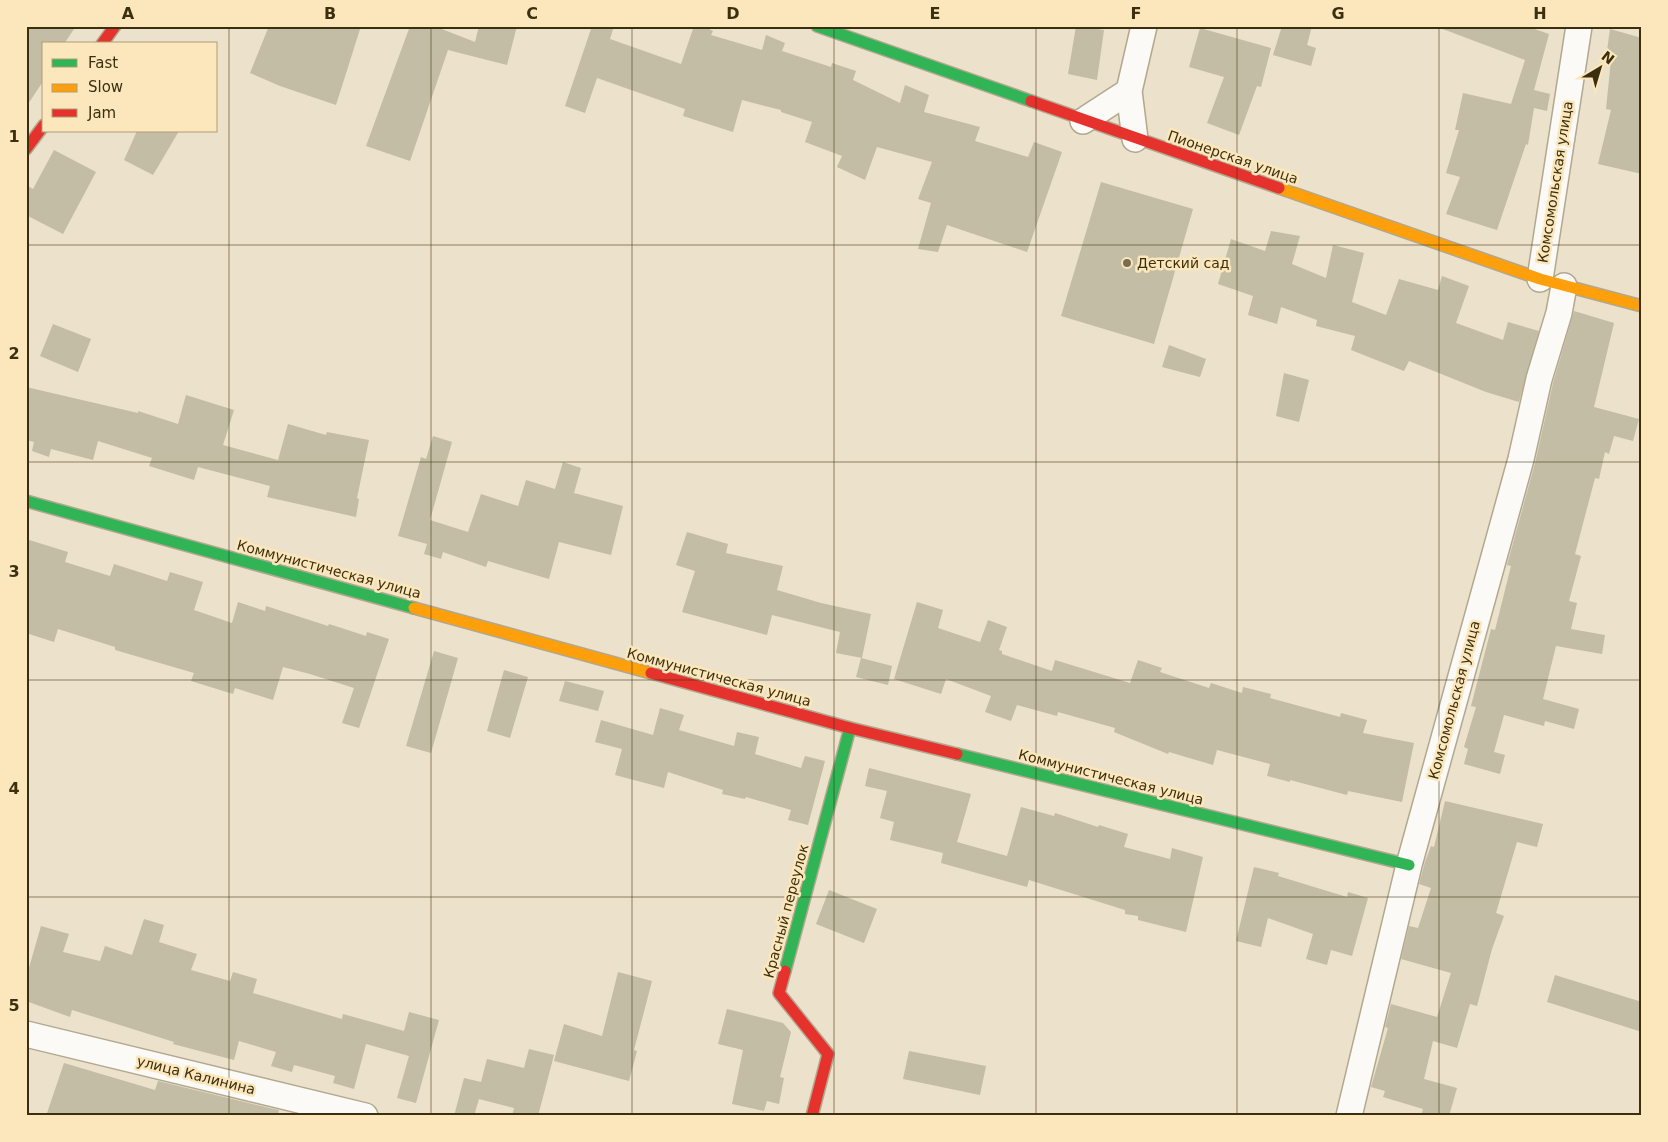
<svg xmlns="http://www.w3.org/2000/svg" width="1668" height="1142" font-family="'DejaVu Sans',sans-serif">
<rect width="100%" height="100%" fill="#ece1ca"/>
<path fill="#c2bda4" d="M 26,26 L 76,26 L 64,44 L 44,44 L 44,80 L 26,107 Z
M 269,26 L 361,26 L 336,105 L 280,86 L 250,73 Z
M 410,26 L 434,26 L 475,42 L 479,26 L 517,26 L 507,65 L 448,50 L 410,161 L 366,146 Z
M 592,26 L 614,26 L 610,39 L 681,64 L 694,26 L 703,26 L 713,31 L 711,35 L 762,50 L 766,35 L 785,43 L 782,51 L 831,67 L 832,63 L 856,71 L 853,80 L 900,103 L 905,85 L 929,95 L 924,112 L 980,127 L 975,141 L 1028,157 L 1034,142 L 1062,152 L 1027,252 L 947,225 L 938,252 L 918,249 L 931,203 L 918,199 L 932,162 L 877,147 L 865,180 L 837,167 L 842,156 L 805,142 L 812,122 L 781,112 L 781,110 L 742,100 L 733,132 L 683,116 L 685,109 L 597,78 L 585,113 L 565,106 Z
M 1076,26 L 1104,30 L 1097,80 L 1068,74 Z
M 1282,26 L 1312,26 L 1307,45 L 1316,48 L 1311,66 L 1273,55 Z
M 1440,26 L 1526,26 L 1549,34 L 1534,90 L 1550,94 L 1547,111 L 1534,108 L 1528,145 L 1526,144 L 1497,230 L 1446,214 L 1460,177 L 1446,173 L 1459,130 L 1455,130 L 1463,93 L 1511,104 L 1525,60 L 1440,28 Z
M 1200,28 L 1271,48 L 1261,87 L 1257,86 L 1239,135 L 1207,123 L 1224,77 L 1189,67 Z
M 1610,29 L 1642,38 L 1642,174 L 1598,164 L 1611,110 L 1606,109 L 1611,60 L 1606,58 Z
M 137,131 L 179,131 L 153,175 L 124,160 Z
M 54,150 L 96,172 L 63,234 L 26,215 L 26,185 L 33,189 Z
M 1101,182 L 1193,209 L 1154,344 L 1061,316 Z
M 1271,231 L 1300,236 L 1292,264 L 1326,278 L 1333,245 L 1364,253 L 1352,302 L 1386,315 L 1399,279 L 1438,290 L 1442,276 L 1469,286 L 1456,323 L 1503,340 L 1508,322 L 1539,331 L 1519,402 L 1486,392 L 1409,361 L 1404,371 L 1351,350 L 1355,336 L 1316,326 L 1317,320 L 1281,307 L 1277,324 L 1248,315 L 1253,296 L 1218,284 L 1231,239 L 1265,251 Z
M 1574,311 L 1614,323 L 1594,407 L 1639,419 L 1633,441 L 1614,436 L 1609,454 L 1605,452 L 1599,479 L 1595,478 L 1575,554 L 1581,556 L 1569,601 L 1577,603 L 1571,629 L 1605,635 L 1602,654 L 1556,646 L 1543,699 L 1579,709 L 1574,729 L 1545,721 L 1544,726 L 1504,715 L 1494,752 L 1505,755 L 1500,774 L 1464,764 L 1468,749 L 1464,747 L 1476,707 L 1471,706 L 1491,629 L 1495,630 L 1511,566 L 1507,565 L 1535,463 L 1553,383 Z
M 53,324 L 91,339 L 78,372 L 40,356 Z
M 1169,345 L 1206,359 L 1200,377 L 1162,367 Z
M 1284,373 L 1309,380 L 1299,422 L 1276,416 Z
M 26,387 L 138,413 L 138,411 L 178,424 L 186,395 L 234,410 L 223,445 L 278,460 L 288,424 L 326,435 L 327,432 L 369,440 L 357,498 L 359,499 L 356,517 L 267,497 L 270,486 L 198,467 L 194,480 L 149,466 L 152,458 L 98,441 L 93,460 L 51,449 L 49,457 L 32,451 L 34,442 L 26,440 Z
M 433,436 L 452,442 L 430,520 L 468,532 L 481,494 L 518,506 L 526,480 L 555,489 L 563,462 L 581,468 L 574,493 L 623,506 L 611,555 L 559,542 L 549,579 L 488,561 L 486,567 L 443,552 L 441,559 L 424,554 L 427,544 L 398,536 L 421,457 L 426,459 Z
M 687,532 L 728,544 L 726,553 L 783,566 L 777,590 L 821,603 L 871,614 L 862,658 L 836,653 L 840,632 L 772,615 L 767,635 L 682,612 L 695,571 L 676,565 Z
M 26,539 L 68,552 L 65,562 L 110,576 L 114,564 L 167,581 L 170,572 L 203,582 L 194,610 L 232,623 L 238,602 L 265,611 L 266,606 L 328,626 L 329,624 L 366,636 L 367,632 L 389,639 L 359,728 L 342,723 L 354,688 L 310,674 L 283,667 L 273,700 L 235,688 L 233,694 L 191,681 L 194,673 L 115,650 L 115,647 L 58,629 L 54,642 L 26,633 Z
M 917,602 L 943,610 L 938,628 L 980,642 L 988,620 L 1007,627 L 999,650 L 1002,651 L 1002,654 L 1052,671 L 1055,660 L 1130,683 L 1138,660 L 1162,668 L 1160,672 L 1209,688 L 1211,683 L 1242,693 L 1243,687 L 1271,694 L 1270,698 L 1314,710 L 1340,717 L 1341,713 L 1367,720 L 1363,733 L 1414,743 L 1402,802 L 1348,791 L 1347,795 L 1290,780 L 1290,782 L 1267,776 L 1270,764 L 1217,750 L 1213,765 L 1169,752 L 1168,754 L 1114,732 L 1115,728 L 1058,712 L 1057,716 L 1017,705 L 1011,721 L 985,712 L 991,696 L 946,679 L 941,694 L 894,679 Z
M 434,651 L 458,658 L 431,753 L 406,746 Z
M 861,658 L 892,666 L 888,685 L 856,677 Z
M 504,670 L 528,677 L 510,738 L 487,731 Z
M 565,681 L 604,691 L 598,711 L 559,701 Z
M 660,708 L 684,715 L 679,730 L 734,746 L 737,732 L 759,737 L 755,754 L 801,768 L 805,756 L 825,761 L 808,825 L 788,820 L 791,810 L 746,797 L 745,799 L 722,794 L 723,790 L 668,772 L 664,788 L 615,775 L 622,749 L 595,742 L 601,720 L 653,735 Z
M 869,768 L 971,794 L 957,842 L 1007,856 L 1021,807 L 1054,816 L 1055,813 L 1098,827 L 1099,825 L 1128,834 L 1124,847 L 1170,859 L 1172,848 L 1203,857 L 1186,932 L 1138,920 L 1138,916 L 1125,914 L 1125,910 L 1029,880 L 1027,887 L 941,863 L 943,853 L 890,840 L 894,822 L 880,818 L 887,791 L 865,786 Z
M 1445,801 L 1543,824 L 1537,847 L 1517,842 L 1496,913 L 1504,916 L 1492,949 L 1477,1006 L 1470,1004 L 1457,1048 L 1433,1041 L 1424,1079 L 1457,1088 L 1449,1116 L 1421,1116 L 1423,1109 L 1383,1097 L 1385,1091 L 1371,1087 L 1388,1028 L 1385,1027 L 1391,1004 L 1437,1017 L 1451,973 L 1401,959 L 1409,926 L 1418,928 L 1431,888 L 1419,884 L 1425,862 L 1431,846 L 1434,847 Z
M 1254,867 L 1279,873 L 1278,876 L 1347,897 L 1348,892 L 1368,898 L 1352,956 L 1331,950 L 1327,965 L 1306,959 L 1313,934 L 1268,918 L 1261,947 L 1236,941 Z
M 829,890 L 877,909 L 864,943 L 816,924 Z
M 144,919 L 164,925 L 159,942 L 197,954 L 191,970 L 230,981 L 233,972 L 257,979 L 253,993 L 342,1019 L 343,1014 L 404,1031 L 409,1012 L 439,1020 L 416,1103 L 397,1098 L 409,1056 L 366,1044 L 354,1089 L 333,1083 L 335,1076 L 294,1065 L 292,1072 L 271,1066 L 276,1052 L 239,1041 L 234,1060 L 173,1044 L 174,1042 L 72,1010 L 70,1017 L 26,1001 L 26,978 L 41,926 L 69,934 L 63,952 L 100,961 L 105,946 L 132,955 Z
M 618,972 L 652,981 L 634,1050 L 637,1051 L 629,1081 L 554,1061 L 564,1024 L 602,1036 Z
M 1555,975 L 1642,1002 L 1642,1032 L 1547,1002 Z
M 727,1009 L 783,1023 L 791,1032 L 780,1077 L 784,1078 L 779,1104 L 767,1101 L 764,1111 L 732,1104 L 743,1050 L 718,1044 Z
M 529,1049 L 554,1055 L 538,1116 L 512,1116 L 514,1108 L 479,1099 L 474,1116 L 454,1116 L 464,1078 L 481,1082 L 487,1059 L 524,1068 Z
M 909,1051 L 986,1066 L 980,1095 L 903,1079 Z
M 64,1063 L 155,1090 L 158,1081 L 274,1109 L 279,1110 L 278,1116 L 46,1116 Z"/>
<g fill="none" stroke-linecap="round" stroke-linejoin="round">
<defs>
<path id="street" d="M 1083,121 L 1129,91
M 1135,139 L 1129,91 L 1144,26
M 1540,279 L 1579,26
M 26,1034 L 365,1116
M 1349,1116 L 1409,865 L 1521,459 L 1539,379 L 1559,313 L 1564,286"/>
<path id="fast" d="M 817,26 L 1031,101
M 26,501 L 414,608
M 957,754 L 1409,865
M 785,971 L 850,728"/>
<path id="slow" d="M 1279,188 L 1540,279 L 1642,306
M 414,608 L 651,673"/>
<path id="jam" d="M 102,44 L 115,26
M 1031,101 L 1279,188
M 26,149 L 44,125
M 651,673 L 850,728 L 957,754
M 785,971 L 779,993 L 828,1054 L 812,1116"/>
</defs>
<use href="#street" stroke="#b2a78f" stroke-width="28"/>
<use href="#fast" stroke="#b2a78f" stroke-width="14"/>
<use href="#slow" stroke="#b2a78f" stroke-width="14"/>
<use href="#jam" stroke="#b2a78f" stroke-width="14"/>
<use href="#street" stroke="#fcfaf7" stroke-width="25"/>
<use href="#fast" stroke="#30b455" stroke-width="11"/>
<use href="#slow" stroke="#ff9f0a" stroke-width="11"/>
<use href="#jam" stroke="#e5322d" stroke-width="11"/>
</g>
<path fill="none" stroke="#3c2f0f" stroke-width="1" stroke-opacity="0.55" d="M 229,26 L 229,1116M 431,26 L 431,1116M 632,26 L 632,1116M 834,26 L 834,1116M 1036,26 L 1036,1116M 1237,26 L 1237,1116M 1439,26 L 1439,1116M 26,245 L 1642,245M 26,462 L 1642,462M 26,680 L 1642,680M 26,897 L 1642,897"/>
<circle fill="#7a6d50" stroke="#fbe7bb" stroke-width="2" cx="1127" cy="263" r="5"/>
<g text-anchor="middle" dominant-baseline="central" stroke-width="5" stroke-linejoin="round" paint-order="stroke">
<g font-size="14" fill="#3c2f0f" stroke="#fbe7bb">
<text transform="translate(1233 157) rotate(19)">Пионерская улица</text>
<text transform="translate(1555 182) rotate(-81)">Комсомольская улица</text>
<text transform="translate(329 569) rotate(15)">Коммунистическая улица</text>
<text transform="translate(719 677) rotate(15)">Коммунистическая улица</text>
<text transform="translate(1454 700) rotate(-75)">Комсомольская улица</text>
<text transform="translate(1111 777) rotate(14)">Коммунистическая улица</text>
<text transform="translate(786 911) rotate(-75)">Красный переулок</text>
<text transform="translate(196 1075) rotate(14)">улица Калинина</text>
</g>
<g font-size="14" fill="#3c2f0f" stroke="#fbe7bb" text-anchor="start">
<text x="1137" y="263">Детский сад</text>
</g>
</g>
<rect width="1668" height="1142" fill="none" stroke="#fbe7bb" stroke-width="55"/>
<rect x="42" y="42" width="175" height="90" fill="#fbe7bb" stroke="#af9d76"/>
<rect x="52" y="59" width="25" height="8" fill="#30b455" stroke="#af9d76"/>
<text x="88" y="68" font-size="15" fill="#3c2f0f">Fast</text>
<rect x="52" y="84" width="25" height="8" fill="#ff9f0a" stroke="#af9d76"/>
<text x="88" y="92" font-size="15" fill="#3c2f0f">Slow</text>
<rect x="52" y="109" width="25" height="8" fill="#e5322d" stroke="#af9d76"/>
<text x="88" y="118" font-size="15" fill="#3c2f0f">Jam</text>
<g transform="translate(1600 68) rotate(38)" stroke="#fbe7bb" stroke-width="4" paint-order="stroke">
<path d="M0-4L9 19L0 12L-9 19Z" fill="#3c2f0f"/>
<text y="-8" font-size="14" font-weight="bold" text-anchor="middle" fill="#3c2f0f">N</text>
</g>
<rect x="28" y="28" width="1612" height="1086" fill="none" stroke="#3c2f0f" stroke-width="2"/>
<g font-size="16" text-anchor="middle" font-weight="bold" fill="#3c2f0f">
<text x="128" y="19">A</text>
<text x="330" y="19">B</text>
<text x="532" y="19">C</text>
<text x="733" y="19">D</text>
<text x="935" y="19">E</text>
<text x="1136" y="19">F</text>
<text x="1338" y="19">G</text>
<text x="1540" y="19">H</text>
<text x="14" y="142">1</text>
<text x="14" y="359">2</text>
<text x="14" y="577">3</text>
<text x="14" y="794">4</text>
<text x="14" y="1011">5</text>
</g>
</svg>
